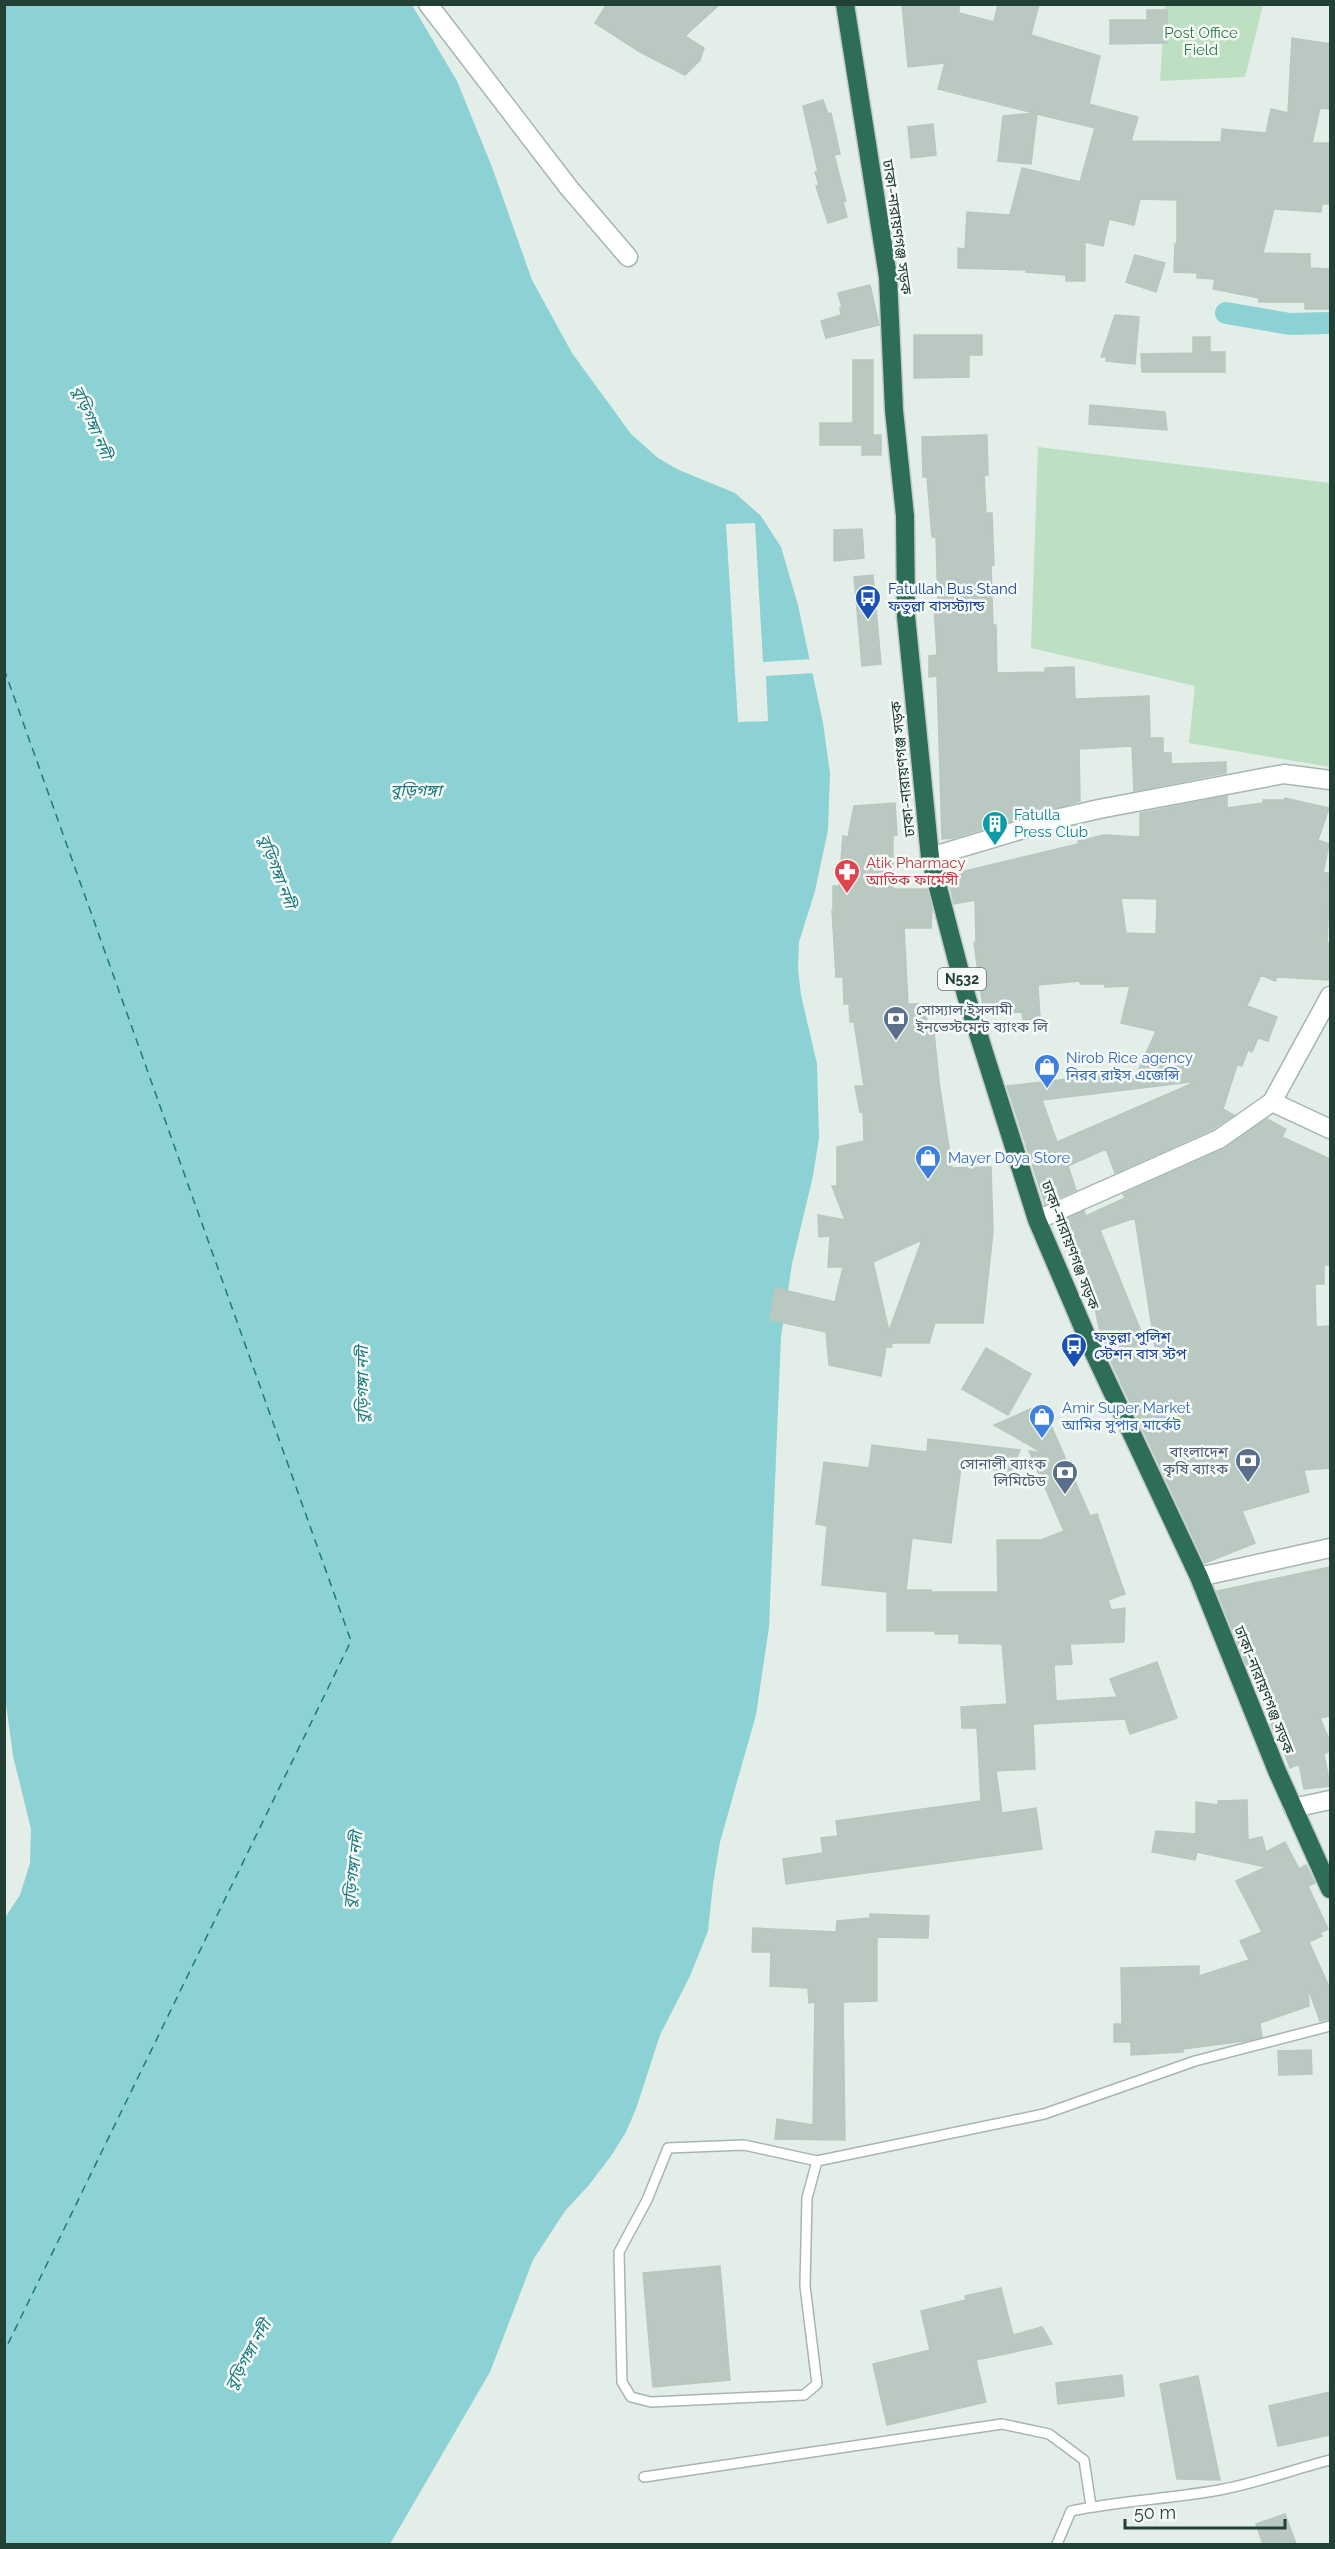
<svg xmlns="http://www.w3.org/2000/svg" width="1335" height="2549" font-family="Raleway,'Noto Sans Bengali',sans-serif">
<rect width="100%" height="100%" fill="#e4eee9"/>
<path fill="#bddfc2" d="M 1165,5 L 1263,5 L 1245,77 L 1160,81 Z
M 1038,447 L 1330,483 L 1330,767 L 1189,743 L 1195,686 L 1031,648 Z"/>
<path fill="#8cd1d4" d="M 5,5 L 412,5 L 457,81 L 492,167 L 532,280 L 572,353 L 631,434 L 658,458 L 679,470 L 735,493 L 761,516 L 781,547 L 798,605 L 823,723 L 830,773 L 828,830 L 815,891 L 799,942 L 798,969 L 801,995 L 817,1064 L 819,1138 L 813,1176 L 792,1264 L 781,1337 L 769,1627 L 756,1715 L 720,1842 L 713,1884 L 708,1931 L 690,1976 L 660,2035 L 636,2109 L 626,2132 L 611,2156 L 589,2185 L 565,2211 L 533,2260 L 490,2372 L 390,2544 L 5,2544 L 4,1919 L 20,1895 L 30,1863 L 31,1829 L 13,1756 L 4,1689 Z"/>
<path fill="#e4eee9" d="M 755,523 L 763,662 L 813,659 L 815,673 L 766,676 L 768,721 L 738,722 L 726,524 Z"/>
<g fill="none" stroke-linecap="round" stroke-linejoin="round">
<path stroke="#8cd1d4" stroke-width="22" d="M 1226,313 L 1290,324 L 1330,323"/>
<path stroke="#1b797e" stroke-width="1.5" stroke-dasharray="8 6" stroke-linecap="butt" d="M 4,669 L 351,1641 L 4,2352"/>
</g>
<path fill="#b9c9c1" stroke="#b6c8bf" stroke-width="1.5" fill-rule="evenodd" d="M 607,4 L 720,4 L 685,36 L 704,48 L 700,60 L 685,75 L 640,52 L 595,23 Z
M 902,4 L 959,4 L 959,13 L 994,22 L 998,4 L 1039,4 L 1031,35 L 1100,56 L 1089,104 L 1138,117 L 1131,141 L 1221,142 L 1222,129 L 1266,133 L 1271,109 L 1288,113 L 1292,38 L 1330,44 L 1330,109 L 1320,108 L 1312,143 L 1330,143 L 1329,204 L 1322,204 L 1321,212 L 1274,209 L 1263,253 L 1310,254 L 1310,268 L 1329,269 L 1330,309 L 1305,309 L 1305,302 L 1259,302 L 1259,298 L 1213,289 L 1215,279 L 1197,278 L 1197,273 L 1174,272 L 1175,244 L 1177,245 L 1177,200 L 1140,199 L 1134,225 L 1109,219 L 1103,246 L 1085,242 L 1085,281 L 1066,281 L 1066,275 L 1026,272 L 1026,270 L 958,268 L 958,248 L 965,249 L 967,212 L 1010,215 L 1022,168 L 1080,182 L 1095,128 L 1037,114 L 1031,164 L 998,161 L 1003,116 L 1034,113 L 938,89 L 945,63 L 908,67 Z
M 1147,10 L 1167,10 L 1167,43 L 1110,44 L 1110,20 L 1147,20 Z
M 823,100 L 828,114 L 831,113 L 840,154 L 834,155 L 846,201 L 843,202 L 847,217 L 828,223 L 816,186 L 819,185 L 815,172 L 818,172 L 803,106 Z
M 933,124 L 936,155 L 911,158 L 908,127 Z
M 1135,255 L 1165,263 L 1156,292 L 1126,282 Z
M 870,285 L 879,325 L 826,338 L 821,321 L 841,315 L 840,308 L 842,308 L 838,293 Z
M 1115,315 L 1139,317 L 1135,364 L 1106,361 L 1107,357 L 1101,357 Z
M 914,335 L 982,335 L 982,355 L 969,355 L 969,377 L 914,378 Z
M 1193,337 L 1210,337 L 1210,352 L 1225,352 L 1225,372 L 1142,372 L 1141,354 L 1193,353 Z
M 853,360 L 873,360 L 873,435 L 881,435 L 881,455 L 862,455 L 862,445 L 820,445 L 820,423 L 853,423 Z
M 1090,405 L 1165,412 L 1167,430 L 1089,424 Z
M 987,435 L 988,475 L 984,475 L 986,513 L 992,513 L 994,565 L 991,566 L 993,625 L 996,625 L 997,673 L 1045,672 L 1045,668 L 1074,667 L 1075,699 L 1149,696 L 1150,738 L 1163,738 L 1163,753 L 1171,753 L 1171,764 L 1226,762 L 1226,773 L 1134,791 L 1132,746 L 1079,749 L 1080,801 L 953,838 L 942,839 L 937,676 L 929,677 L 929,656 L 937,655 L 934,604 L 938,604 L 936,537 L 932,537 L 927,477 L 923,477 L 922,437 Z
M 862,529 L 864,558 L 834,561 L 834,530 Z
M 873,575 L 881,664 L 862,666 L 854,577 Z
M 1227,796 L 1227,808 L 1263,803 L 1263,800 L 1284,800 L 1285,798 L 1329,808 L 1318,840 L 1329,844 L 1323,873 L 1328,873 L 1329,898 L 1327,943 L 1329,943 L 1329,980 L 1277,977 L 1275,981 L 1261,975 L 1247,1006 L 1277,1017 L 1268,1041 L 1258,1038 L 1252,1052 L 1248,1050 L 1242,1066 L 1237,1065 L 1223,1109 L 1234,1115 L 1213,1129 L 1115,1173 L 1106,1149 L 1068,1166 L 1076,1190 L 1045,1204 L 1007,1086 L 1120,1073 L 1135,1078 L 1156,1031 L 1121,1023 L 1130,986 L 1105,987 L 1105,984 L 1080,984 L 1080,981 L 1038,985 L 1040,1019 L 1023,1020 L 1022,1012 L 984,1014 L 974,943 L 976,942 L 975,900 L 954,904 L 948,875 L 1078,844 L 1078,841 L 1104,835 L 1140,837 L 1140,813 ZM 1121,898 L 1157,899 L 1156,934 L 1126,933 ZM 1198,1081 L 1057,1142 L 1042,1100 L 1158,1086 Z
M 895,803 L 897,835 L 893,836 L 893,889 L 927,889 L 932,909 L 931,928 L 904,928 L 908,1004 L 926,1004 L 927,1023 L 933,1022 L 939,1081 L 952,1168 L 991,1167 L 993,1232 L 983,1323 L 935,1323 L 929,1343 L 891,1343 L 892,1347 L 886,1347 L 881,1376 L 829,1365 L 826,1332 L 770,1320 L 775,1288 L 835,1302 L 843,1267 L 828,1267 L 830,1236 L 819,1237 L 818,1215 L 845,1220 L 832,1186 L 837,1186 L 837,1147 L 864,1141 L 863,1111 L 860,1112 L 855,1086 L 864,1086 L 854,1022 L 850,1022 L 849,1004 L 844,1004 L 843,977 L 836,977 L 832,910 L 833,910 L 833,886 L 839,886 L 843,836 L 848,837 L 854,806 ZM 922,1240 L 889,1331 L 873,1262 Z
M 1267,1119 L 1286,1129 L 1282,1137 L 1330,1159 L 1330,1265 L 1324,1265 L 1324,1284 L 1315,1284 L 1316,1327 L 1330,1326 L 1330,1468 L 1304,1470 L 1309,1492 L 1242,1511 L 1255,1543 L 1205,1563 L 1102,1342 L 1091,1289 L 1089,1289 L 1059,1222 L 1084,1211 L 1086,1216 L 1125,1198 L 1123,1194 L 1224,1149 ZM 1135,1218 L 1156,1353 L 1150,1354 L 1100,1230 Z
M 986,1348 L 1031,1374 L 1008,1415 L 962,1389 Z
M 1042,1404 L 1090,1516 L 1097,1514 L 1125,1594 L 1108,1600 L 1111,1610 L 1125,1608 L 1124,1642 L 1070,1644 L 1072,1664 L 1054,1665 L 1056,1701 L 1117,1697 L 1110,1679 L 1157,1662 L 1177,1718 L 1130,1734 L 1125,1719 L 1033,1724 L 1035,1769 L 996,1771 L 1002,1813 L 1036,1808 L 1042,1849 L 786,1884 L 783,1859 L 823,1853 L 821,1838 L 838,1836 L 836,1821 L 981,1801 L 977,1728 L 962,1728 L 961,1707 L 1007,1704 L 1002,1644 L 959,1643 L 959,1634 L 935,1634 L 935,1631 L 887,1631 L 887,1592 L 822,1585 L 827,1526 L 816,1524 L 824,1462 L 869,1468 L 872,1445 L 927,1452 L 928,1439 L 1020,1450 L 1011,1471 L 961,1467 L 951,1543 L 912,1538 L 906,1590 L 931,1590 L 931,1592 L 998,1592 L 997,1540 L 1041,1540 L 1064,1531 L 1029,1451 L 1043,1453 L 994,1425 Z
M 1330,1567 L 1330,1716 L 1320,1718 L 1330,1742 L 1330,1751 L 1324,1754 L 1330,1786 L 1304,1789 L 1299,1764 L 1290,1768 L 1277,1732 L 1274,1733 L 1266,1707 L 1269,1706 L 1253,1664 L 1247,1666 L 1217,1591 Z
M 1247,1800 L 1248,1840 L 1262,1837 L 1266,1852 L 1285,1842 L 1299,1869 L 1306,1865 L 1315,1883 L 1308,1886 L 1328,1929 L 1320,1933 L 1322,1936 L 1309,1942 L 1330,1989 L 1330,2019 L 1320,2021 L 1308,1988 L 1309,2006 L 1260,2023 L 1262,2037 L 1245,2041 L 1183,2049 L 1183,2052 L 1131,2055 L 1131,2042 L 1114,2042 L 1114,2024 L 1122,2024 L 1121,1968 L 1199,1966 L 1199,1976 L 1249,1960 L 1240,1941 L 1262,1932 L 1236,1881 L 1266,1867 L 1197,1852 L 1195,1860 L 1152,1852 L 1156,1831 L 1196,1834 L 1196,1802 L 1218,1805 L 1218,1801 Z
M 870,1914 L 929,1916 L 928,1938 L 877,1937 L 877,2001 L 843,2002 L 845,2140 L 775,2139 L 777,2119 L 813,2125 L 815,2002 L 809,2003 L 808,1988 L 770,1986 L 771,1952 L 752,1952 L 753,1928 L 836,1932 L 837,1921 L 870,1918 Z
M 1311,2050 L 1312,2074 L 1279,2075 L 1278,2051 Z
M 720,2266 L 730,2380 L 653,2387 L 643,2273 Z
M 1001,2288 L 1013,2335 L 1042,2327 L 1052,2344 L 976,2360 L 986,2402 L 887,2425 L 873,2364 L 930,2350 L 921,2311 L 966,2300 L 965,2296 Z
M 1122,2375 L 1124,2396 L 1058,2404 L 1056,2383 Z
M 1198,2376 L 1220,2480 L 1177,2479 L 1160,2384 Z
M 1330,2392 L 1330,2435 L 1278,2446 L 1269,2406 Z
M 1285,2514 L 1296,2544 L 1263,2544 L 1256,2524 Z"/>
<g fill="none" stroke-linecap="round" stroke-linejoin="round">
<defs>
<path id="lane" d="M 817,2161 L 807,2198 L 805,2286 L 817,2384 L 804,2395 L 651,2402 L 631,2397 L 622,2382 L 619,2252 L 647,2200 L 668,2148 L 744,2145 L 817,2161 L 1044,2114 L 1195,2061 L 1330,2026
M 644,2477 L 1002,2424 L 1049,2434 L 1084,2460 L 1091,2506
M 1057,2544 L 1071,2511 C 1122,2500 1173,2499 1224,2489 C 1260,2482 1295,2469 1330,2460"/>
<path id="street" d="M 428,4 L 569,188 L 628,257
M 930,857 L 1060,818 L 1099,809 L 1284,774 L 1330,780
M 1272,1102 L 1330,996
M 1037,1220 L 1219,1139 L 1272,1102 L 1330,1129
M 1199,1577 L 1330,1548
M 1293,1808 L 1330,1800"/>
<path id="highway" d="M 845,4 L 888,277 L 894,410 L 905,516 L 906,616 L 930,857 L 966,995 L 1037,1220 L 1093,1351 L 1199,1577 L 1277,1771 L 1330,1889"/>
</defs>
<use href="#lane" stroke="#a6b6af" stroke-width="12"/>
<use href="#street" stroke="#a6b6af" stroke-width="21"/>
<use href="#highway" stroke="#c1cac6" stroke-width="21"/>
<use href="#lane" stroke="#fff" stroke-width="9"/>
<use href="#street" stroke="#fff" stroke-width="18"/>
<use href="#highway" stroke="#2e6e59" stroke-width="18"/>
</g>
<defs>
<symbol id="bus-pin" viewBox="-11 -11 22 30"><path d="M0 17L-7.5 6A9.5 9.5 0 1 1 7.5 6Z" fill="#1a4fb4" stroke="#f5faf7"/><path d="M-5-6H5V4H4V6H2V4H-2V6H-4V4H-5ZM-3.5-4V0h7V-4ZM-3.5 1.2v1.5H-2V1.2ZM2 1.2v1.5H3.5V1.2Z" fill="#fff"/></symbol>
<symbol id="building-pin" viewBox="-11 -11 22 30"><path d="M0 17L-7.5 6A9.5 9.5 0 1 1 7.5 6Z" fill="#0f9aa8" stroke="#f5faf7"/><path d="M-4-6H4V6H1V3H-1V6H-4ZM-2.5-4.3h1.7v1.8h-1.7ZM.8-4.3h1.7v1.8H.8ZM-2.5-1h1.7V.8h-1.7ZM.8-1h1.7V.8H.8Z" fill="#fff"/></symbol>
<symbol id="pharmacy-pin" viewBox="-11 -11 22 30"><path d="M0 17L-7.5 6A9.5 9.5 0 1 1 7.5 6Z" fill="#e0444e" stroke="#f5faf7"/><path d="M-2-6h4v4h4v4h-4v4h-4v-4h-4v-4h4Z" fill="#fff"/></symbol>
<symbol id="bank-pin" viewBox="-11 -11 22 30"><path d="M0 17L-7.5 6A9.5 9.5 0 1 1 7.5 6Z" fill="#5c6f8a" stroke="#f5faf7"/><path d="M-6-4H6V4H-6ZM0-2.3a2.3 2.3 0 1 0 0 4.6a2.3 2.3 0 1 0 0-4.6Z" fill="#fff"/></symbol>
<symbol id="shop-pin" viewBox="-11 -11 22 30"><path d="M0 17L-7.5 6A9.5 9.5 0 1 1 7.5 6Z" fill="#3f7fe0" stroke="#f5faf7"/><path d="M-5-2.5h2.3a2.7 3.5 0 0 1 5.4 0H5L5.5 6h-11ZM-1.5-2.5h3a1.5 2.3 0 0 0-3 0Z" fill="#fff"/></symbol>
</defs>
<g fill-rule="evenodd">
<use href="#bus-pin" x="853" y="583" width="30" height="40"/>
<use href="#building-pin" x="980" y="809" width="30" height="40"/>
<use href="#pharmacy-pin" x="832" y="857" width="30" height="40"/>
<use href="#bank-pin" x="881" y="1004" width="30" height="40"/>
<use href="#shop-pin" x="1032" y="1052" width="30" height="40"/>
<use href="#shop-pin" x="913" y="1143" width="30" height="40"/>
<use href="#bus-pin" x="1059" y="1331" width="30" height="40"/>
<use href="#shop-pin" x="1027" y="1402" width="30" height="40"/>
<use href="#bank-pin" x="1233" y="1446" width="30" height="40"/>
<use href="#bank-pin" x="1050" y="1458" width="30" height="40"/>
</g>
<g text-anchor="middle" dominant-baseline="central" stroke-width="5" stroke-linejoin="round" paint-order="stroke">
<rect fill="#f5faf7" stroke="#62786f" stroke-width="1.5" x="938" y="968" width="48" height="22" rx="4.5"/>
<g font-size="14" font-weight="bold" fill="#234035">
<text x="962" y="979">N532</text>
</g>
<g font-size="15" fill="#2c7941" stroke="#f5faf7">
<text x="1201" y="33">Post Office<tspan x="1201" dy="17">Field</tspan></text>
</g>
<g font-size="15" fill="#234035" stroke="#f5faf7">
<text transform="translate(897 227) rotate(82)">ঢাকা-নারায়ণগঞ্জ সড়ক</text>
<text transform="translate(903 769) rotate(-96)">ঢাকা-নারায়ণগঞ্জ সড়ক</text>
<text transform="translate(1070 1245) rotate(69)">ঢাকা-নারায়ণগঞ্জ সড়ক</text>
<text transform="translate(1264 1690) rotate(68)">ঢাকা-নারায়ণগঞ্জ সড়ক</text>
</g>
<g font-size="15" fill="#164399" stroke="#f5faf7" text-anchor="start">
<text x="888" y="589">Fatullah Bus Stand<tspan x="888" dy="17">ফতুল্লা বাসস্ট্যান্ড</tspan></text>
<text x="1094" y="1337">ফতুল্লা পুলিশ<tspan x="1094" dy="17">স্টেশন বাস স্টপ</tspan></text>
</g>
<g font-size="15" fill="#0d838f" stroke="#f5faf7" text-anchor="start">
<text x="1014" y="815">Fatulla<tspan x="1014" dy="17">Press Club</tspan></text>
</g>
<g font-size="15" fill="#be3a42" stroke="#f5faf7" text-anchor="start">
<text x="866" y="863">Atik Pharmacy<tspan x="866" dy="17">আতিক ফার্মেসী</tspan></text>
</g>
<g font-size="15" fill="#4e5e75" stroke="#f5faf7" text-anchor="end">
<text x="916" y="1010" text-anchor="start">সোস্যাল ইসলামী<tspan x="916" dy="17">ইনভেস্টমেন্ট ব্যাংক লি</tspan></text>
<text x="1228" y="1452">বাংলাদেশ<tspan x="1228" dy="17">কৃষি ব্যাংক</tspan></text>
<text x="1046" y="1464">সোনালী ব্যাংক<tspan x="1046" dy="17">লিমিটেড</tspan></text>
</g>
<g font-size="15" fill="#366cbe" stroke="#f5faf7" text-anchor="start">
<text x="1066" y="1058">Nirob Rice agency<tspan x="1066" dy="17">নিরব রাইস এজেন্সি</tspan></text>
<text x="948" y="1158">Mayer Doya Store</text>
<text x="1062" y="1408">Amir Super Market<tspan x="1062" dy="17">আমির সুপার মার্কেট</tspan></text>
</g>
<g font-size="16" font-style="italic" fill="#1b797e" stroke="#f5faf7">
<text transform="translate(92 422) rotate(67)">বুড়িগঙ্গা নদী</text>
<text x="416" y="790">বুড়িগঙ্গা</text>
<text transform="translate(277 871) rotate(69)">বুড়িগঙ্গা নদী</text>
<text transform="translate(362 1385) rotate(-90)">বুড়িগঙ্গা নদী</text>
<text transform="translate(353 1870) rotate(-84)">বুড়িগঙ্গা নদী</text>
<text transform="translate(248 2355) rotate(-61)">বুড়িগঙ্গা নদী</text>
</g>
</g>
<rect width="1335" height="2549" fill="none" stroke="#234035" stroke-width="12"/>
<path d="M1125 2519v9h160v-9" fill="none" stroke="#234035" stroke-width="3"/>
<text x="1134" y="2519" font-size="18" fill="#234035" stroke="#f5faf7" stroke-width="4.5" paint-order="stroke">50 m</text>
</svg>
